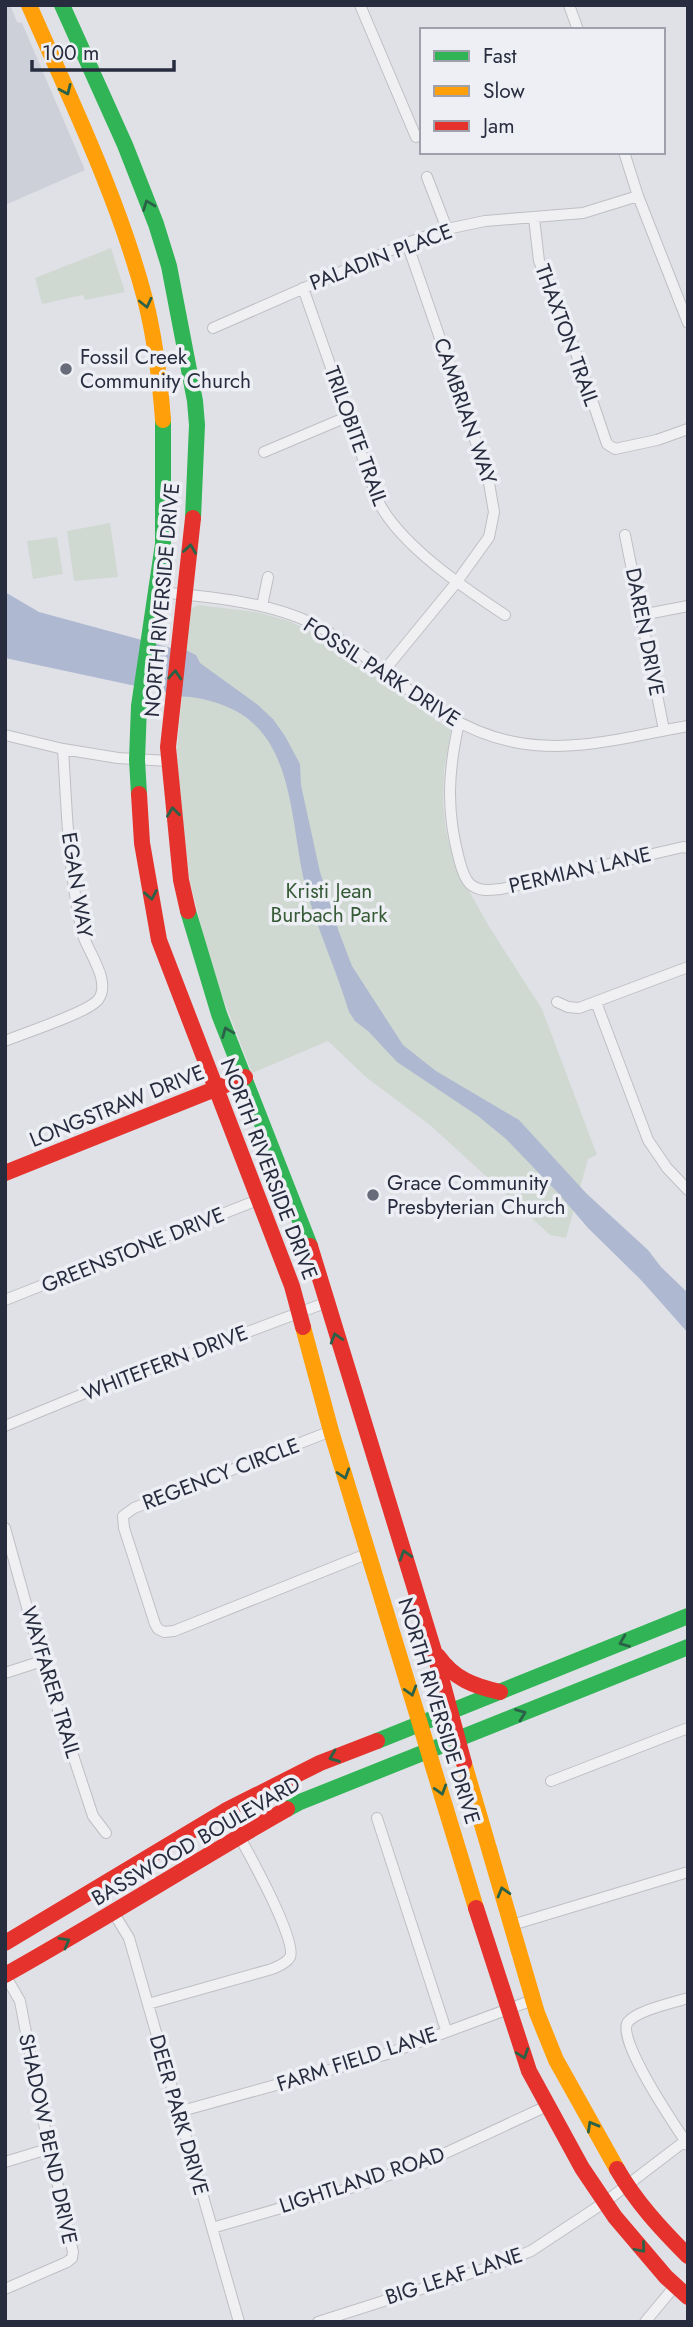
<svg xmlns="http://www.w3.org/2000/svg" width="693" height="2327" font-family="Jost,sans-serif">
<rect width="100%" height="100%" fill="#e0e1e6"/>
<path fill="#ced0d9" d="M 5,5 L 10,5 L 17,22 L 22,23 L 85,170 L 5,205 Z"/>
<path fill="#cfd9d1" d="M 111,248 L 125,292 L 85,300 L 83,295 L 42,304 L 35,278 Z
M 110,523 L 118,577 L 74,581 L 67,531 Z
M 57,537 L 63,574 L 33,579 L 27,541 Z
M 198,605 L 257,612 L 289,621 L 321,637 L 410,702 L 451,730 L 444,771 L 443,804 L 446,831 L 455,866 L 490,928 L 542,1009 L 597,1155 L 588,1159 L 566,1238 L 550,1235 L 430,1125 L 367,1078 L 328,1041 L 252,1073 L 211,967 L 190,881 L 180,805 L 177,749 L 190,609 Z"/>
<path fill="#aeb9d1" d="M 5,592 L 39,612 L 175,649 L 176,645 L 196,655 L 200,663 L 258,705 L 273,719 L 285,736 L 300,764 L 301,785 L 320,872 L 339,932 L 352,966 L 403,1045 L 436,1071 L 519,1120 L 587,1194 L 648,1250 L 661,1267 L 688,1293 L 688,1333 L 641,1280 L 588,1228 L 559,1194 L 506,1139 L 478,1116 L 397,1062 L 368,1031 L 355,1021 L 349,1012 C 337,972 319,933 307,892 C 289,829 298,734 225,706 C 209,700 191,695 173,697 L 173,694 L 5,658 Z"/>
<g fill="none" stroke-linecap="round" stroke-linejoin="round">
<defs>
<path id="street" d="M 360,5 L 416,137
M 569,5 L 578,30
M 624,152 L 638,196 L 688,323
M 427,177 L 447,229
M 534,218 L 539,261 L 562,312 L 607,444 L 615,449 L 657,440 L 688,429
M 303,288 L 378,501 C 400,545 464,588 505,615
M 213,328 L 407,243 L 447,229 L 485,221 L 583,213 L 638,196
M 264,452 L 349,416
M 625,535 L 664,730
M 158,592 C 212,597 275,602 323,629 C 388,666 437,727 514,742 C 573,754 630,736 688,726
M 262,606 L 268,577
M 641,615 L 688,606
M 383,672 L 456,583 L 489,537 L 494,512 L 488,477 L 407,243
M 459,723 C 448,771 446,811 459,859 C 461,867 464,878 470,884 C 479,892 490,890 501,889 L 683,847 L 688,848
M 5,735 L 63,749 L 118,758 L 168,761
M 557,1002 L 568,1007 L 579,1008 L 688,967
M 596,1002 L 648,1140 L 667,1168 L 688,1190
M 5,1041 C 24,1033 87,1013 98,1000 C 112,982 88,952 83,935 C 68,874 67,811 63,749
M 5,1300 L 260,1199
M 5,1426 L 95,1389 L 325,1303
M 331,1431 L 134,1508 L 123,1516 L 124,1528 L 155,1624 L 158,1629 L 164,1632 L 174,1631 L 369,1553
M 5,1528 L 42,1661 L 93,1816 L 106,1833
M 5,1673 L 42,1661
M 551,1781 L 688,1728
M 377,1818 L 446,2030
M 113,1912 L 129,1938 L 239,2322
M 512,1925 L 688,1872
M 5,1975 L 20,2001 L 40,2106 L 73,2252 L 72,2258 L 67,2262 L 5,2289
M 688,1998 C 673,2003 638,2010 628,2022 C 615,2038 676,2127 688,2145
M 148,2004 L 272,1969 C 278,1966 286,1964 290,1957 C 299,1940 237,1832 225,1811
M 178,2112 L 384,2055 L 533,2000
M 5,2162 L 51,2148
M 212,2228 L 357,2186 L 424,2163 L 547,2106
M 318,2322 L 490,2267 L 531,2251 L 605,2202 L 685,2141
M 645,2322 L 675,2286"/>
</defs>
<use href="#street" stroke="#bebfc4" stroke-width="12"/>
<use href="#street" stroke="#f0f0f2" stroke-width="10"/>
<path stroke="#30b455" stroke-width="16" d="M 62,5 L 125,145 L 156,224 L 169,266 L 195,401 L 197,425 L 193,518
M 139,794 L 137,760 L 139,706 L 163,544 L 163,420
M 188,911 L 219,1014 L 310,1246
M 377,1741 L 688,1616
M 287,1809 L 300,1802 L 688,1647"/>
<path stroke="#ff9f0a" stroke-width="16" d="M 29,5 C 71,101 118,197 145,299 C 155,338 160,380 163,420
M 303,1327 L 331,1431 L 476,1908
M 464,1763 L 537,2013 L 556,2060 L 617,2169"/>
<path stroke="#e5322d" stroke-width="16" d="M 139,794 L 142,843 L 159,940 L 292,1286 L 303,1327
M 188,911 L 181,880 L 168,747 L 193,518
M 5,1173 L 245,1077
M 310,1246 L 434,1651 L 464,1763
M 438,1656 C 454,1679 474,1686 500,1692
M 476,1908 L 529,2071 L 582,2168 L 615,2217 L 666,2277 L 688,2297
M 5,1943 L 225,1811 L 320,1763 L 377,1741
M 5,1975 C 100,1922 192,1863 287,1809
M 617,2169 C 636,2202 661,2229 688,2256"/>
</g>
<defs><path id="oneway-chevron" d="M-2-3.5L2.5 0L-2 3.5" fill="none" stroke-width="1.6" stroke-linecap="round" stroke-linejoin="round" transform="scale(1.75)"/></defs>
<g stroke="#2b6247">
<use href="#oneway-chevron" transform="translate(66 90) rotate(66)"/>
<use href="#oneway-chevron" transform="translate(148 205) rotate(-111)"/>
<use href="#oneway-chevron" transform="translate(146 303) rotate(77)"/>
<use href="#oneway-chevron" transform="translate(190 549) rotate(-82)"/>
<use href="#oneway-chevron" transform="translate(175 675) rotate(-86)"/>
<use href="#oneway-chevron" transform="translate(173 812) rotate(-97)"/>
<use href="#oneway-chevron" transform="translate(151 895) rotate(80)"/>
<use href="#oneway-chevron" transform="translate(227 1032) rotate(-112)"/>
<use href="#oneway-chevron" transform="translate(336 1338) rotate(-107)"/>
<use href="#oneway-chevron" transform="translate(344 1474) rotate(72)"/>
<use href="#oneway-chevron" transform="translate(405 1555) rotate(-107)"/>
<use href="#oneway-chevron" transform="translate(624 1642) rotate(158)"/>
<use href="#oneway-chevron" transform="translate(411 1691) rotate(73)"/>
<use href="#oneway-chevron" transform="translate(521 1714) rotate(-21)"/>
<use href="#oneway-chevron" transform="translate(334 1757) rotate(159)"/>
<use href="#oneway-chevron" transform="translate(441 1790) rotate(73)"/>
<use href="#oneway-chevron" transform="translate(503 1892) rotate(-106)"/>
<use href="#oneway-chevron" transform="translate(65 1942) rotate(-29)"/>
<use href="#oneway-chevron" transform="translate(523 2054) rotate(71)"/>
<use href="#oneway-chevron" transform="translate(592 2126) rotate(-119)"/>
<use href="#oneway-chevron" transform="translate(641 2248) rotate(50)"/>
</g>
<g fill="#686b79" stroke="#edeff5" stroke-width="2.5">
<circle cx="66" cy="369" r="7"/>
<circle cx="373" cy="1195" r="7"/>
</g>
<g text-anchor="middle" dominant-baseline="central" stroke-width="7" stroke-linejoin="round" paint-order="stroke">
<g font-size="21" fill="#272c3e" stroke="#edeff5">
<text transform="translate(381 257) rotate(-21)">PALADIN PLACE</text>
<text transform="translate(567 335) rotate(70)">THAXTON TRAIL</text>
<text transform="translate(465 411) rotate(71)">CAMBRIAN WAY</text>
<text transform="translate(356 436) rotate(70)">TRILOBITE TRAIL</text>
<text transform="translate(162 600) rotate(-85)">NORTH RIVERSIDE DRIVE</text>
<text transform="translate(645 632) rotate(79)">DAREN DRIVE</text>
<text transform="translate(382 672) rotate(33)">FOSSIL PARK DRIVE</text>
<text transform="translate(580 870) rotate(-13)">PERMIAN LANE</text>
<text transform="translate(77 885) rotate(81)">EGAN WAY</text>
<text transform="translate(117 1106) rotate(-22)">LONGSTRAW DRIVE</text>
<text transform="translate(269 1169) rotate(69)">NORTH RIVERSIDE DRIVE</text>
<text transform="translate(133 1250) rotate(-22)">GREENSTONE DRIVE</text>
<text transform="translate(165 1363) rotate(-21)">WHITEFERN DRIVE</text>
<text transform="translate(221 1474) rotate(-21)">REGENCY CIRCLE</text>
<text transform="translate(51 1682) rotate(73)">WAYFARER TRAIL</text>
<text transform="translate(439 1711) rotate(73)">NORTH RIVERSIDE DRIVE</text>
<text transform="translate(196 1841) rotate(-30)">BASSWOOD BOULEVARD</text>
<text transform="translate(357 2059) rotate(-18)">FARM FIELD LANE</text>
<text transform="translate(179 2115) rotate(74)">DEER PARK DRIVE</text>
<text transform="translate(48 2139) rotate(78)">SHADOW BEND DRIVE</text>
<text transform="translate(362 2180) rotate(-18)">LIGHTLAND ROAD</text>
<text transform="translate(454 2276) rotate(-18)">BIG LEAF LANE</text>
</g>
<g font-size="21" fill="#272c3e" stroke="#edeff5" text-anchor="start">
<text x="80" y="357">Fossil Creek<tspan x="80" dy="24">Community Church</tspan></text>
<text x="387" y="1183">Grace Community<tspan x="387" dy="24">Presbyterian Church</tspan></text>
</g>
<g font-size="21" fill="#365a35" stroke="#edeff5">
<text x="329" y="891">Kristi Jean<tspan x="329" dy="24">Burbach Park</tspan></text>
</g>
</g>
<rect width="693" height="2327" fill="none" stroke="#272c3e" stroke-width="14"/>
<rect x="420" y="28" width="245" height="126" fill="#edeff5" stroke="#9ea1ac" stroke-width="2"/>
<rect x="434" y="51" width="35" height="10" fill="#30b455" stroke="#9ea1ac" stroke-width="2"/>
<text x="483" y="63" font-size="21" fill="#272c3e">Fast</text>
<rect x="434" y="86" width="35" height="10" fill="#ff9f0a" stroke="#9ea1ac" stroke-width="2"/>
<text x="483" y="98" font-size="21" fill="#272c3e">Slow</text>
<rect x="434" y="121" width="35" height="10" fill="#e5322d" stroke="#9ea1ac" stroke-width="2"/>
<text x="483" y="133" font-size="21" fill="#272c3e">Jam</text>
<path d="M32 60v10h142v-10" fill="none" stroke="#272c3e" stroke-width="3.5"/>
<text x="42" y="60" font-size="21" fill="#272c3e" stroke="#edeff5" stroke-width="5" paint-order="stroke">100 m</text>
</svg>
